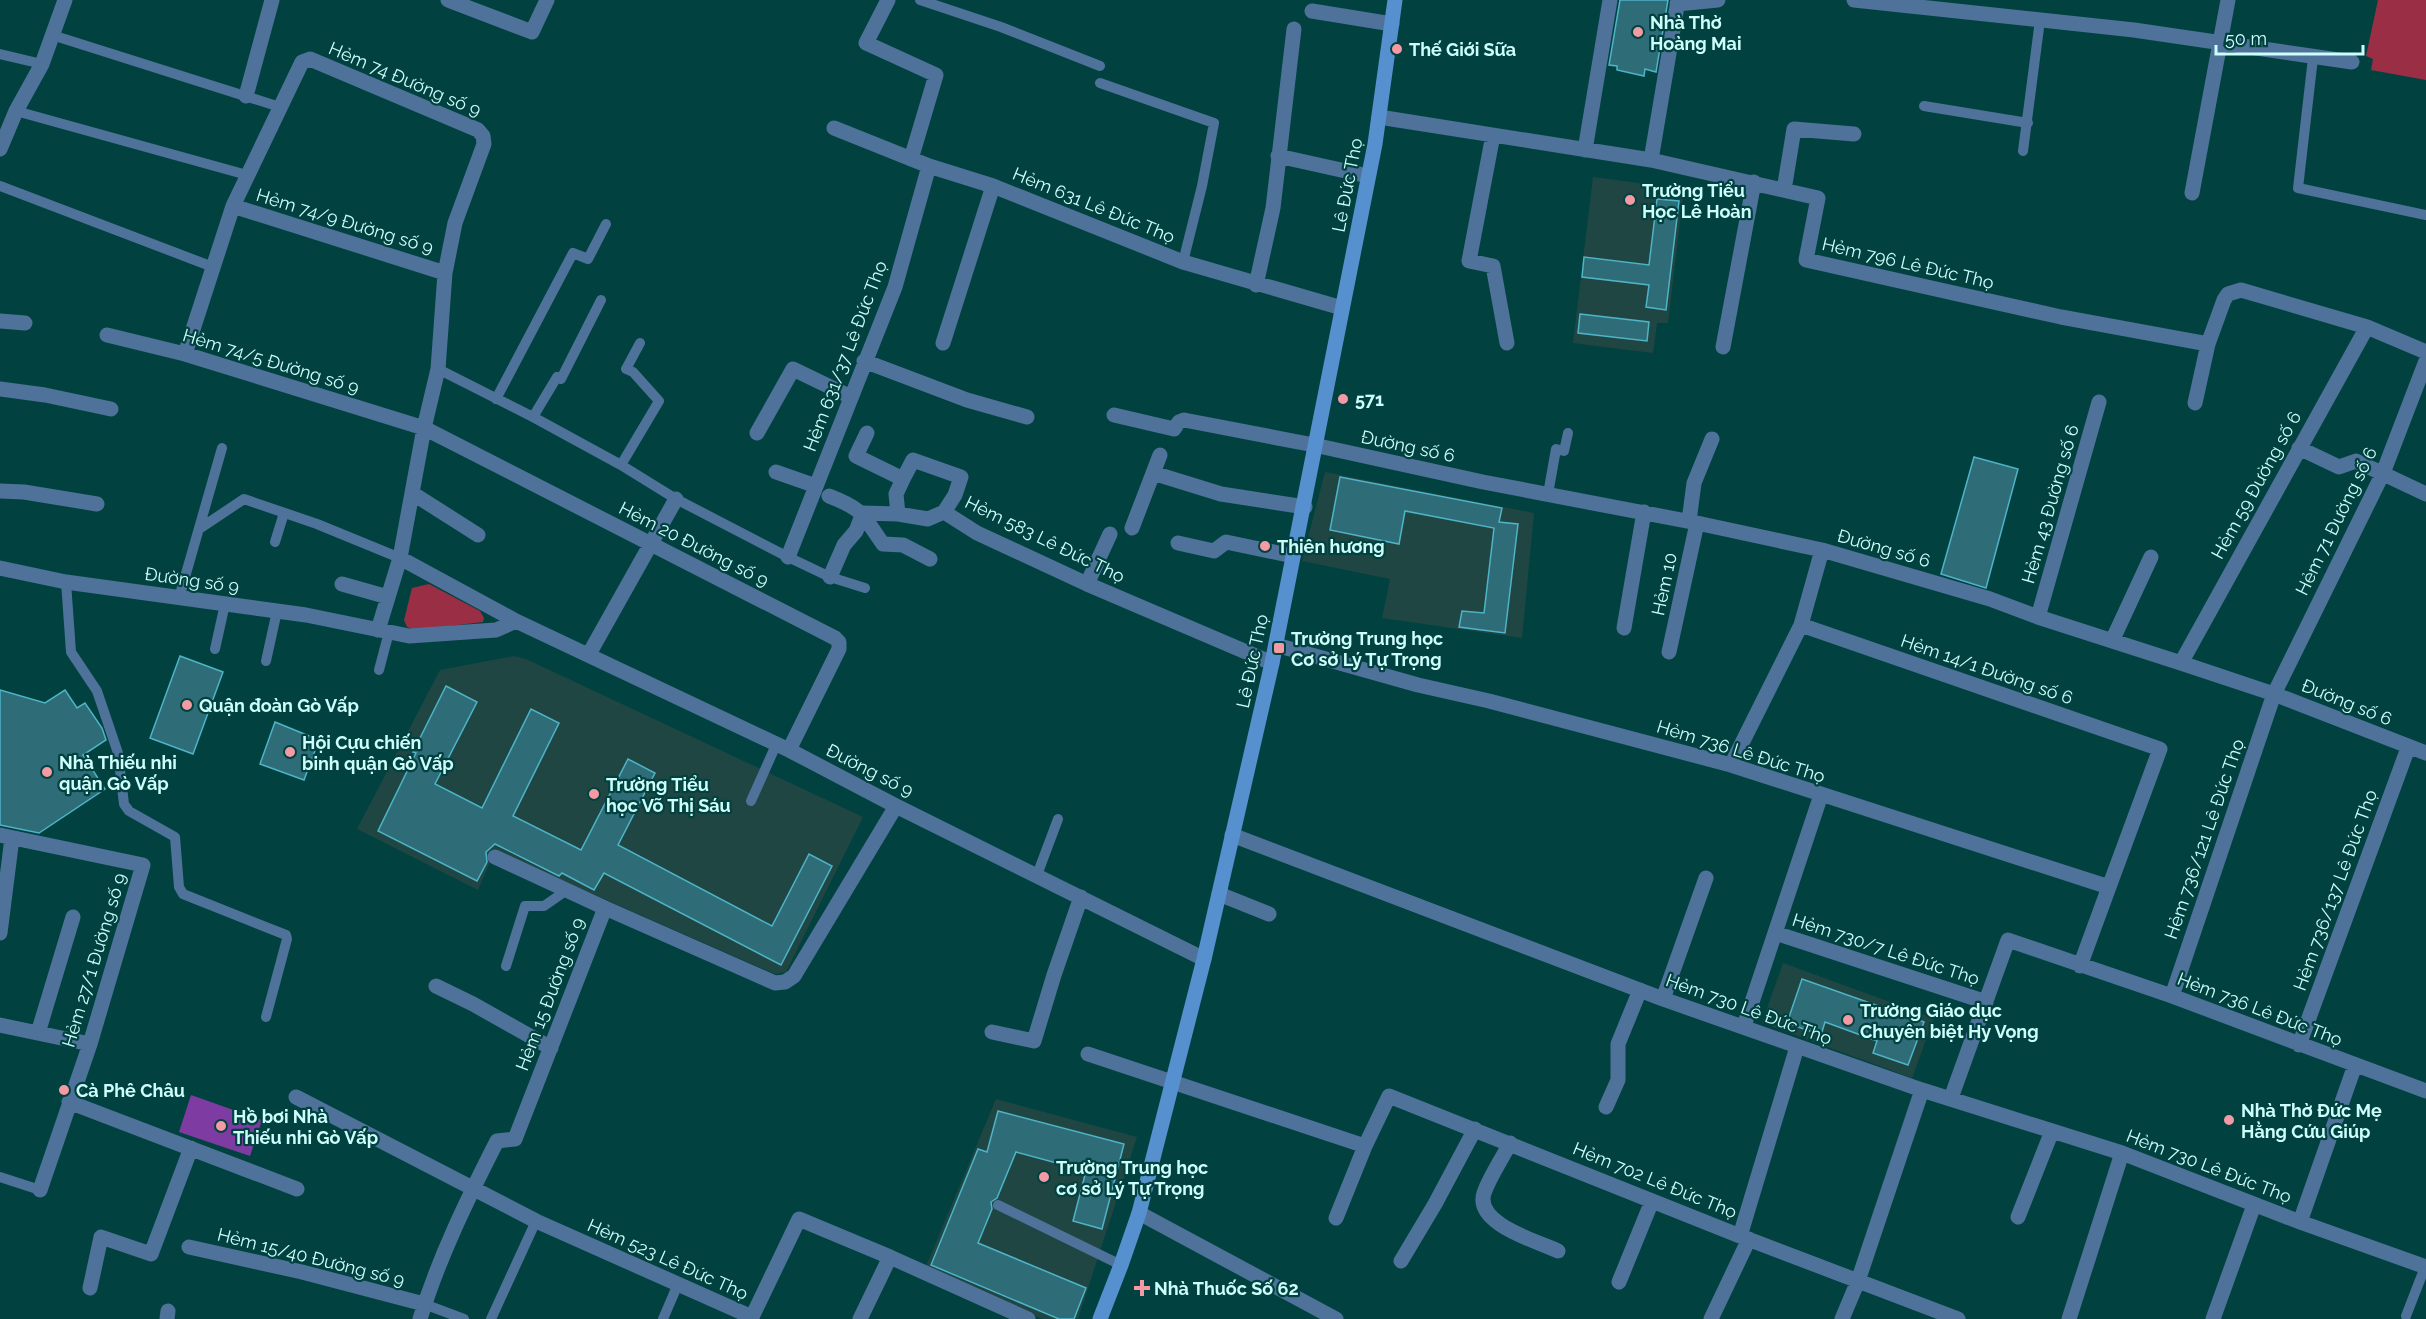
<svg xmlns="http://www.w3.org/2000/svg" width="2426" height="1319" font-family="Raleway,sans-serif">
<rect width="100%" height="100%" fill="#014240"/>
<path fill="#204644" d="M 1593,177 L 1684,189 L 1668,323 L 1657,323 L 1653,353 L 1573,343 Z
M 1325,472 L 1534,513 L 1522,638 L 1382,618 L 1390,579 L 1302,561 Z
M 514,656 L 526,659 L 863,817 L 786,972 L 775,974 L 495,851 L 478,890 L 357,829 L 440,670 Z
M 1783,963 L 1934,1018 L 1912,1078 L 1762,1023 Z
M 996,1099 L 1137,1137 L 1078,1319 L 1042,1319 L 926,1266 Z"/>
<path fill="#992e45" d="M 2378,0 L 2426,0 L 2426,80 L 2371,70 L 2373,59 L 2366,56 Z
M 429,584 L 480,611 L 484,618 L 483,622 L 416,630 L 407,627 L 404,620 L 412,588 Z"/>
<path fill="#7e3ca2" d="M 191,1095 L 262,1120 L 250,1156 L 179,1132 Z"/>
<path fill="#2e6c78" stroke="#4eb4c7" stroke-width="1.5" d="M 1620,0 L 1668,0 L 1656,72 L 1645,69 L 1644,76 L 1617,70 L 1617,66 L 1609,65 Z
M 1657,199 L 1679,201 L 1666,310 L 1646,307 L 1649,285 L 1582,277 L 1584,257 L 1649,265 Z
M 1580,314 L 1649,322 L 1647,341 L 1578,333 Z
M 1974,457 L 2018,469 L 1986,588 L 1941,574 Z
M 1340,477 L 1502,508 L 1499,522 L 1518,524 L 1505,633 L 1459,627 L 1462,611 L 1484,613 L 1494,528 L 1405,511 L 1399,544 L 1330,530 Z
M 180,656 L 223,672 L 193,754 L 150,738 Z
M 446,686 L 477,702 L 435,784 L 482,808 L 531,709 L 559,723 L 513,816 L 581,850 L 628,759 L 655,773 L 618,845 L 772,926 L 809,854 L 832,866 L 781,965 L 604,873 L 594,890 L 562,873 L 559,876 L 495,844 L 486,852 L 487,862 L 477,881 L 378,831 L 416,753 L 413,752 Z
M 0,690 L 45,703 L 65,690 L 77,708 L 85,703 L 102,728 L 106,740 L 83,755 L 105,789 L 39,833 L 0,825 Z
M 275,722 L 319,740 L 304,780 L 260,764 Z
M 1802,979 L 1924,1022 L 1908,1065 L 1873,1053 L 1877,1041 L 1825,1022 L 1821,1035 L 1787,1023 Z
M 998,1111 L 1124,1144 L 1102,1229 L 1073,1221 L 1086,1171 L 1016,1152 L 997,1198 L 991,1202 L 992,1209 L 978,1243 L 1086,1288 L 1074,1319 L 1059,1319 L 931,1265 L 978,1149 L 987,1152 Z"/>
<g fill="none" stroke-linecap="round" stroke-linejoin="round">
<path stroke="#4e7299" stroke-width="10" d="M 920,0 L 1001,27 L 1100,66
M 52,35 L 280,107
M 0,54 L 42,64
M 2313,58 L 2298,188 L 2426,215
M 1100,83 L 1214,123 L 1202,186 L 1183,262
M 1924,106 L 2028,123
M 16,111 L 247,175
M 2023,151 L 2040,20
M 0,186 L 213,267
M 438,369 L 533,417 L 621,465 L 676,499 L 788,557 L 830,577 L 865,588
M 496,399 L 573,253 L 588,259 L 606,224
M 533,417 L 557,377 L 561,379 L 601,300
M 621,465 L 659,401 L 633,372 L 626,369 L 640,343
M 1548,494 L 1556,449 L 1564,451 L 1568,433
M 199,529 L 244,499 L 317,524 L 400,558
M 275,542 L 284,513
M 66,582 L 71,652 L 97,691 L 118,753 L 124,804 L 129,811 L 175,837 L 179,887 L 183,894 L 286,935 L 287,939 L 266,1017
M 179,598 L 222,448
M 215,649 L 225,604
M 266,661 L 277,611
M 379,670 L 389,632
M 751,801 L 776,745
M 1037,875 L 1058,819
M 506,966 L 525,906 L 544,906 L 567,890
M 0,1177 L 40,1190
M 998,1205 L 1121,1265
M 424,1304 L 464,1319
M 2406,1316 L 2425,1267
M 491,1319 L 536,1221
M 663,1319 L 678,1284"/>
<path stroke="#4e7299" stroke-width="15" d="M 448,0 L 532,32 L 547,0
M 888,0 L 866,43 L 936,75 L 911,159
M 1854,0 L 2134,30 L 2352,62
M 1677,4 L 1718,0
M 1312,11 L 1392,24
M 246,96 L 272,0
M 1379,117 L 1651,160 L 1818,198 L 1806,260 L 2061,317 L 2208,344 L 2224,300 L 2228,294 L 2241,290 L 2367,327 L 2426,352
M 834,128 L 929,166 L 993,186 L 1183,262 L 1342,308
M 1493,135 L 1469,261 L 1493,266 L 1507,343
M 0,149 L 16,111 L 42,64 L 65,0
M 1585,150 L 1610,0
M 1278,156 L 1368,176
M 1651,160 L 1678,0
M 1784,190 L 1794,129 L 1854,134
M 2192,193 L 2228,0
M 233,206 L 445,273
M 1256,285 L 1273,208 L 1294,29
M 0,321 L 25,323
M 107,335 L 185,354 L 424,428 L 835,638 L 839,642 L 839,649 L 789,750
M 943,343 L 993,186
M 1723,347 L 1754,182
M 185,354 L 233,206 L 302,62 L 310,59 L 478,130 L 483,136 L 484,144 L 455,223 L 445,273 L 438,369 L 424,428 L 400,558
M 864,361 L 967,400 L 1027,417
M 0,389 L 45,395 L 111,409
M 2195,403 L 2208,344
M 1114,415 L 1174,429 L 1179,422 L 1184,420 L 1314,445 L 1483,482 L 1697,523 L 1822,550 L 1990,599 L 2038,617 L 2181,663 L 2274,694 L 2426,753
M 757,433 L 793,369 L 851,397
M 867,433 L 856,456 L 903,479 L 896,494 L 898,514
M 2299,448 L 2339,467 L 2356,461 L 2426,494
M 776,472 L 816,486
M 1153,473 L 1221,494 L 1305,507
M 903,479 L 913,460 L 961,477 L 955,495 L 944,512
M 0,491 L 24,492 L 97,504
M 412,493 L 478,535
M 829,496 C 865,510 862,515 883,544 L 903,545 L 930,559
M 1689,521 L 1694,483 L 1712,439
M 1132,528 L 1160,455
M 1178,543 L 1214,551 L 1226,542 L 1293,556
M 788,557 L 895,287 L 929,166
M 0,568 L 66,582 L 306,615 L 409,636 L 496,630 L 516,621 L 789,750 L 896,806 L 1204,959
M 830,577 L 844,545 L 856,531 L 863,513 L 898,514 L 928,519 L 944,512 L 977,533 L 1087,584 L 1272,663
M 342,584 L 388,597
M 1087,584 L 1110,534
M 2038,617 L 2099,402
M 1801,625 L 2160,749 L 2109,887
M 1624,628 L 1644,512
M 378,630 L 400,558 L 516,621
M 2112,641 L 2151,557
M 1276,645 L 1418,685 L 1489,701 L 1731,765 L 2109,887 L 2080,966
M 1669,652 L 1697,523
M 589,654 L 676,499
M 2181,663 L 2367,327
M 1731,765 L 1801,625 L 1822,550
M 0,835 L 143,865 L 90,1044 L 40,1190
M 1232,835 L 1663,999 L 1922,1090 L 2122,1153 L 2300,1222 L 2426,1267
M 495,857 L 605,908
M 1219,894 L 1269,914
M 0,933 L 12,838
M 1775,933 L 1986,1002
M 436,986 L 473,1004 L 551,1048
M 2172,996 L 2274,694 L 2383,473 L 2426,361
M 1663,999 L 1706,878
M 0,1025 L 90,1044
M 1744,1026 L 1821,795
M 992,1032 L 1034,1041 L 1054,975 L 1081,897
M 38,1033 L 73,917
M 2299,1045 L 2408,748
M 1088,1054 L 1365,1146 L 1389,1096 L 1740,1236 L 1958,1319
M 296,1097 L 536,1221 L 752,1317 L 799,1219 L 890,1257 L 1028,1319
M 1951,1098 L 2008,940 L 2172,996 L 2426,1091
M 69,1102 L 297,1189
M 1606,1107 L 1618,1080 L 1618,1044 L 1640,990
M 1510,1143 C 1502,1159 1490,1176 1484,1193 C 1474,1224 1537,1241 1558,1251
M 1139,1213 L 1336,1319
M 2018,1217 L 2052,1131
M 1336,1218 L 1365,1146
M 2300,1222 L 2355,1065
M 1740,1236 L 1797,1047
M 189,1247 L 302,1272 L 424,1304
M 1401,1261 L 1435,1204 L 1475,1129
M 1619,1282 L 1652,1201
M 90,1288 L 101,1237 L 151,1254 L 191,1148
M 167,1319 L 168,1311
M 420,1319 C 439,1257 468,1198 497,1141 L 515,1139 L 605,908 L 775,983 L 785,982 L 794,976 L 896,806
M 860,1319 L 890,1257
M 1711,1319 L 1749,1239
M 1842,1319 L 1858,1281 L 1922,1090
M 2069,1319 L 2122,1153
M 2213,1319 L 2254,1205"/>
<path stroke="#5790cf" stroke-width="15" d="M 1100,1319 L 1121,1265 L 1139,1213 L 1204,959 L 1272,663 L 1375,144 L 1395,0"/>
</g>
<g fill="#f49aa5" stroke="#014240" stroke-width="2">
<circle cx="1638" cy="32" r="6"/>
<circle cx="1397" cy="49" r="6"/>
<circle cx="1630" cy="200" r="6"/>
<circle cx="1343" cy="399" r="6"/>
<circle cx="1265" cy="546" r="6"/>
<rect x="1273" y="642" width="12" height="12" rx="3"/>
<circle cx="187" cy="705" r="6"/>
<circle cx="290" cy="752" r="6"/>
<circle cx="47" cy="772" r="6"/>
<circle cx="594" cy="794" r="6"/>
<circle cx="1848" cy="1020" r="6"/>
<circle cx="64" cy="1090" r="6"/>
<circle cx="2229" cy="1120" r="6"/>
<circle cx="221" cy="1126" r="6"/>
<circle cx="1044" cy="1177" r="6"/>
<path d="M1139 1279h6v6h6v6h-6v6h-6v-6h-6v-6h6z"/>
</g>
<g text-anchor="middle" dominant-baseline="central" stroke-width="4.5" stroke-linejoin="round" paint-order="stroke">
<g font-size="18" font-weight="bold" fill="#cefefb" stroke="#014240" text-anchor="start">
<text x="1650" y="22">Nhà Thờ<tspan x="1650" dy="21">Hoàng Mai</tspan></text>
<text x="1409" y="49">Thế Giới Sữa</text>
<text x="1642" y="190">Trường Tiểu<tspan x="1642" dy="21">Học Lê Hoàn</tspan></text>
<text x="1355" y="399">571</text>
<text x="1277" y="546">Thiên hương</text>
<text x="1291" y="638">Trường Trung học<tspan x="1291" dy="21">Cơ sở Lý Tự Trọng</tspan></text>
<text x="199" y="705">Quận đoàn Gò Vấp</text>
<text x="302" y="742">Hội Cựu chiến<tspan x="302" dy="21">binh quận Gò Vấp</tspan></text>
<text x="59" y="762">Nhà Thiếu nhi<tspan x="59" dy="21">quận Gò Vấp</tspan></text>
<text x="606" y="784">Trường Tiểu<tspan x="606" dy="21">học Võ Thị Sáu</tspan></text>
<text x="1860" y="1010">Trường Giáo dục<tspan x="1860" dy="21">Chuyên biệt Hy Vọng</tspan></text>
<text x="76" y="1090">Cà Phê Châu</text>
<text x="2241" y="1110">Nhà Thờ Đức Mẹ<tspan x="2241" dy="21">Hằng Cứu Giúp</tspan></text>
<text x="233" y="1116">Hồ bơi Nhà<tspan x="233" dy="21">Thiếu nhi Gò Vấp</tspan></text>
<text x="1056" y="1167">Trường Trung học<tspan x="1056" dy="21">cơ sở Lý Tự Trọng</tspan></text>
<text x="1154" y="1288">Nhà Thuốc Số 62</text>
</g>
<g font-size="18" fill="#cefefb" stroke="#014240">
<text transform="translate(405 79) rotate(23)">Hẻm 74 Đường số 9</text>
<text transform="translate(1347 185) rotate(-79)">Lê Đức Thọ</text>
<text transform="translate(1094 205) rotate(22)">Hẻm 631 Lê Đức Thọ</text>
<text transform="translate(345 221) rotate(17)">Hẻm 74/9 Đường số 9</text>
<text transform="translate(1908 263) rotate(13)">Hẻm 796 Lê Đức Thọ</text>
<text transform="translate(845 356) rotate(-69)">Hẻm 631/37 Lê Đức Thọ</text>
<text transform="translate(271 361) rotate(17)">Hẻm 74/5 Đường số 9</text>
<text transform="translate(1408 446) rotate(12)">Đường số 6</text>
<text transform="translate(2256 485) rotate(-61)">Hẻm 59 Đường số 6</text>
<text transform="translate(2050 504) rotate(-74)">Hẻm 43 Đường số 6</text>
<text transform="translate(2336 521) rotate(-64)">Hẻm 71 Đường số 6</text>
<text transform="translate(1045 539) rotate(26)">Hẻm 583 Lê Đức Thọ</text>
<text transform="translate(694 544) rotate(27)">Hẻm 20 Đường số 9</text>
<text transform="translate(1884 548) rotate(16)">Đường số 6</text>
<text transform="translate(192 580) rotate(8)">Đường số 9</text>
<text transform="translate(1664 584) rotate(-78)">Hẻm 10</text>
<text transform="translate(1252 661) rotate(-78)">Lê Đức Thọ</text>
<text transform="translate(1987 669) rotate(19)">Hẻm 14/1 Đường số 6</text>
<text transform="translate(2347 702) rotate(22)">Đường số 6</text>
<text transform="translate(1741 751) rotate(17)">Hẻm 736 Lê Đức Thọ</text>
<text transform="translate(870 770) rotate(27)">Đường số 9</text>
<text transform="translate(2204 839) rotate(-71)">Hẻm 736/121 Lê Đức Thọ</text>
<text transform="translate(2335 890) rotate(-70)">Hẻm 736/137 Lê Đức Thọ</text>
<text transform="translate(1886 949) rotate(18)">Hẻm 730/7 Lê Đức Thọ</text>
<text transform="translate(94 960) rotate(-73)">Hẻm 27/1 Đường số 9</text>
<text transform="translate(550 994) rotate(-69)">Hẻm 15 Đường số 9</text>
<text transform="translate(1749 1009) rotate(20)">Hẻm 730 Lê Đức Thọ</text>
<text transform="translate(2260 1009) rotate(21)">Hẻm 736 Lê Đức Thọ</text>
<text transform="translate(2209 1166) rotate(21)">Hẻm 730 Lê Đức Thọ</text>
<text transform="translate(1655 1180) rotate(22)">Hẻm 702 Lê Đức Thọ</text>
<text transform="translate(311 1257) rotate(14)">Hẻm 15/40 Đường số 9</text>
<text transform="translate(668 1259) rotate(24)">Hẻm 523 Lê Đức Thọ</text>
</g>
</g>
<path d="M2216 45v9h147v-9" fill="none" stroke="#cefefb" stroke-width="3"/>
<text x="2225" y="45" font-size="18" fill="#cefefb" stroke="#014240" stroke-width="4.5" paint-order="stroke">50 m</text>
</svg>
